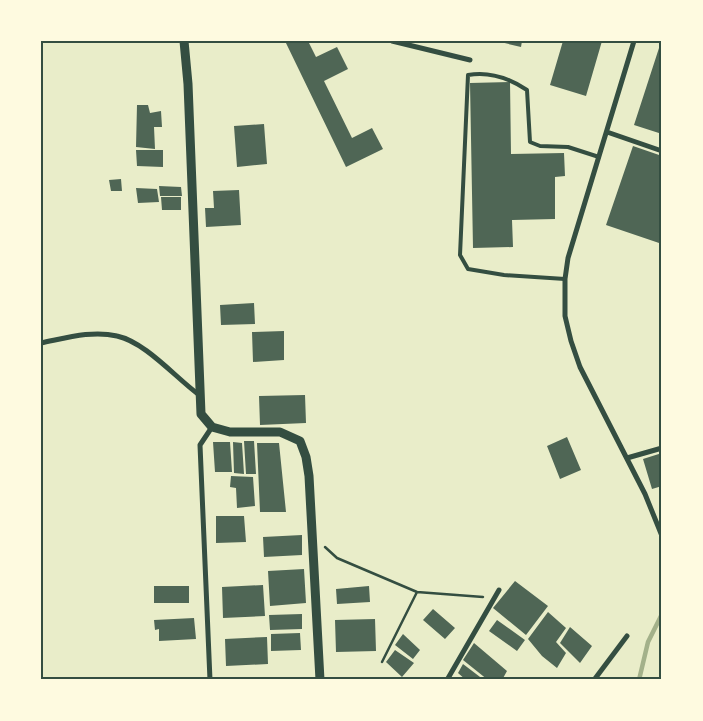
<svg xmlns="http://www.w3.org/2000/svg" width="703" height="721" font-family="Commissioner,sans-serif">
<rect width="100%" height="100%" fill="#e9edc9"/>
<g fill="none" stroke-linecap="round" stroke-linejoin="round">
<path stroke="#a3b18a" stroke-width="4.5" d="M 639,680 L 648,642 L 662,614"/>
</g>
<path fill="#4f6655" d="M 285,41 L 308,41 L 316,57 L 337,47 L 348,69 L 324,81 L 352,138 L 372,128 L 383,149 L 346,167 Z
M 496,41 L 522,41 L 521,47 Z
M 563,41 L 602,41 L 586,96 L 550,85 Z
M 659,48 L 662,49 L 662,134 L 634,125 Z
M 510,82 L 511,154 L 564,153 L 565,176 L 555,177 L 555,219 L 512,220 L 513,247 L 473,248 L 470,83 Z
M 137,105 L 148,105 L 150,113 L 161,111 L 162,127 L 154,127 L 155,149 L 136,147 Z
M 264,124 L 267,164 L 237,167 L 234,126 Z
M 633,146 L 662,156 L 662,244 L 606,225 Z
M 136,150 L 163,150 L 163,167 L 137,166 Z
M 121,179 L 122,191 L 111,191 L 109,180 Z
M 159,186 L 181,187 L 182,196 L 160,196 Z
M 136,188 L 157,189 L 159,202 L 138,203 Z
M 239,190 L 241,225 L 206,227 L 205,208 L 214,208 L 213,191 Z
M 161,197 L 181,197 L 181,210 L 162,210 Z
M 254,303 L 255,324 L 221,325 L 220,305 Z
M 284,331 L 284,360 L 253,362 L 252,332 Z
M 305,395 L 306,423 L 260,425 L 259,396 Z
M 567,437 L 581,470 L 560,479 L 547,446 Z
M 244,441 L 254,441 L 256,474 L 246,474 Z
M 213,442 L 230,442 L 232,472 L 215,472 Z
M 233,442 L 242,443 L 244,474 L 234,473 Z
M 257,443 L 279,443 L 286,512 L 260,512 Z
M 662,453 L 662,486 L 652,489 L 643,459 Z
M 231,476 L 253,477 L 255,506 L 237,508 L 236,488 L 230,487 Z
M 216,516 L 244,516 L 246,542 L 216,543 Z
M 302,535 L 302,555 L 264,557 L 263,537 Z
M 304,569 L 306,603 L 270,606 L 268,571 Z
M 515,581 L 548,606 L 526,635 L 493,608 Z
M 263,585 L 265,616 L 223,618 L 222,587 Z
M 154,586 L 189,586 L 189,603 L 154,603 Z
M 369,586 L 370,602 L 337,604 L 336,589 Z
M 433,609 L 455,628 L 445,639 L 423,620 Z
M 548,612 L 566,628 L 556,642 L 566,653 L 557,668 L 542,656 L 528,639 Z
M 302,614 L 302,629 L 270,630 L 269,615 Z
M 194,618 L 196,639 L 159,641 L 159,629 L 155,630 L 154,620 Z
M 375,619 L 376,651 L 336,652 L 335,620 Z
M 497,620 L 525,640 L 517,651 L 489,631 Z
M 570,627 L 592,646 L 580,663 L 560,643 Z
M 300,633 L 301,650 L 271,651 L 271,634 Z
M 403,634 L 420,650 L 413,659 L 395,645 Z
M 267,637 L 268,664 L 226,666 L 225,639 Z
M 474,643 L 507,671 L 502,680 L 488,680 L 463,660 Z
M 395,650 L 414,663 L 402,677 L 386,662 Z
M 463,664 L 484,680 L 466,680 L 458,673 Z"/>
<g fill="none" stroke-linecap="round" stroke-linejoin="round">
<path stroke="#344e41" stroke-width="2.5" d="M 325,547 L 337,558 L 417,592 L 483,597
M 382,662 L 417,592"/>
<path stroke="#344e41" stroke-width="4" d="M 565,279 L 504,275 L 468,269 L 460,255 L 468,75 C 490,71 509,78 527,90 L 530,142 L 540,146 L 568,147 L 599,157"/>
<path stroke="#344e41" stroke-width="5" d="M 392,41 L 470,60
M 634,41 L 568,258 L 565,279 L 565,316 L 571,341 L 580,367 L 645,494 L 662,536
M 607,132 L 662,151
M 41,343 C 66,338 92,330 117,336 C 145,342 175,377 198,394
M 627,458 L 662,448
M 210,680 L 200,445 L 212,427
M 447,680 L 499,590
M 594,680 L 627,636"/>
<path stroke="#344e41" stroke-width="9" d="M 184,41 L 188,84 L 201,414 L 212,427 L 230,432 L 280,432 L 300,441 L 306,457 L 309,476 L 320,680"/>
</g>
<rect width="703" height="721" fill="none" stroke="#fefae0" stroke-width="85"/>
<rect x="42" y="42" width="618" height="636" fill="none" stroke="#344e41" stroke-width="2"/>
</svg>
